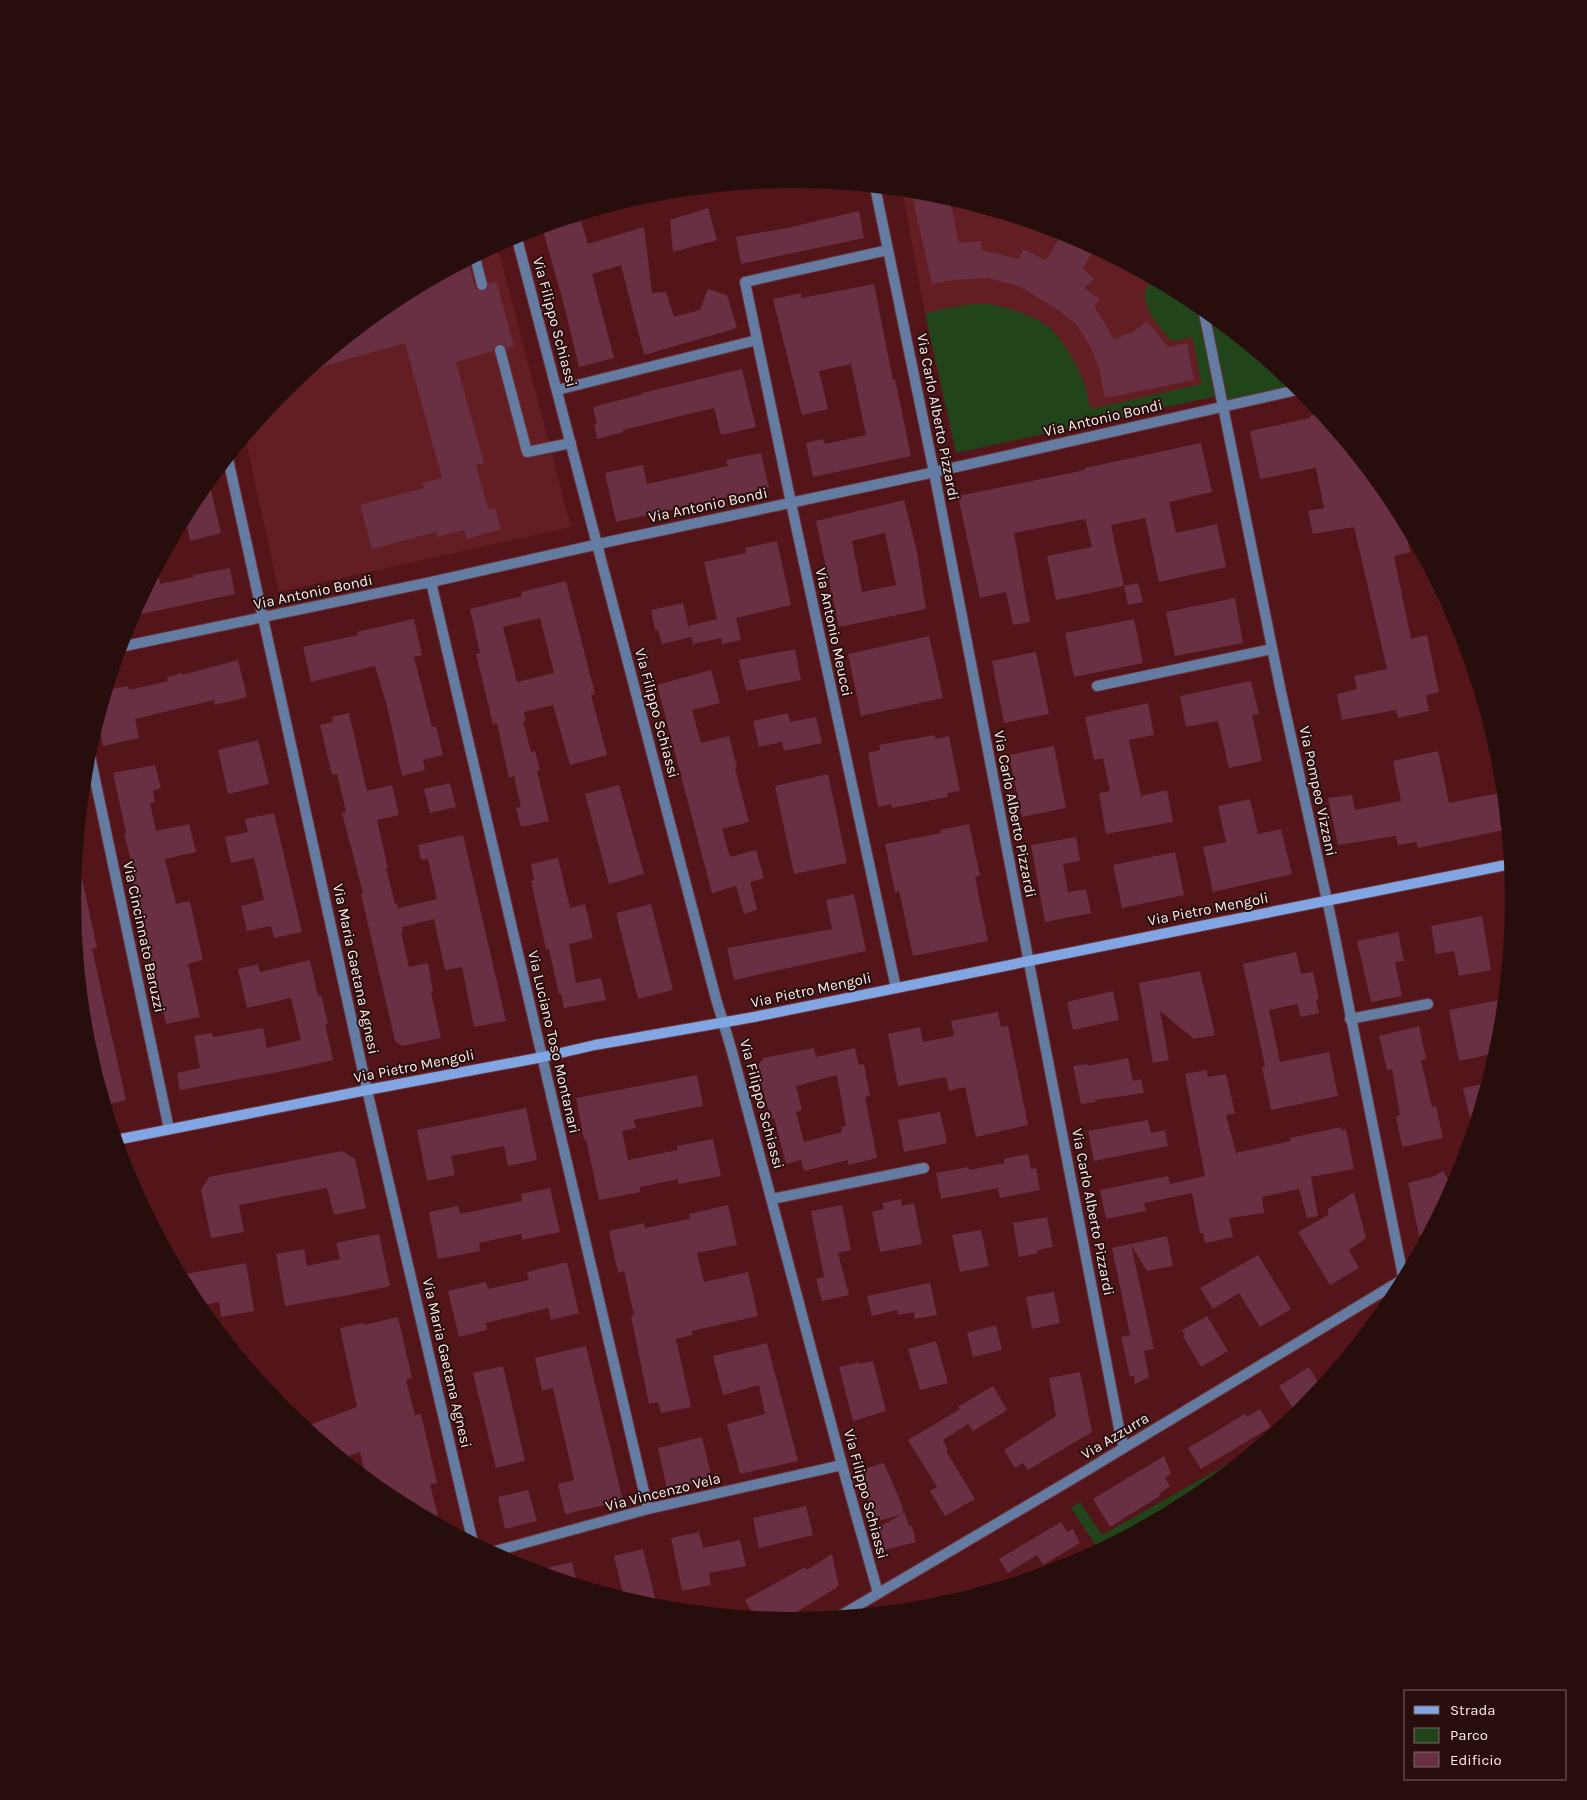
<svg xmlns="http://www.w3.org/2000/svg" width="1587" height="1800" font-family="Karla,sans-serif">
<rect width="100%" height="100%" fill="#53151a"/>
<path fill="#631e23" d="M 902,190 L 934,193 L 1070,234 L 1194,301 L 1197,303 L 1217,396 L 956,453 L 925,313 Z
M 497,245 L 571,527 L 279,592 L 245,437 L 284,390 L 393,300 Z"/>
<path fill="#21441b" d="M 1048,227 L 1063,232 L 1058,241 L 1049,234 Z
M 1155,280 L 1197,303 L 1217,396 L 956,453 L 925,313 C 945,309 965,303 985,304 C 1004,305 1039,317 1052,330 C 1066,344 1079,368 1085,386 C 1088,394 1088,402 1091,409 L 1202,384 L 1192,337 L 1172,341 C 1159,328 1129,292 1155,280 Z
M 1203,308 L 1301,389 L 1222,406 Z
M 1242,1456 L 1243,1459 L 1194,1500 L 1099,1550 L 1071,1508 L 1080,1502 L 1102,1535 Z"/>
<path fill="#693043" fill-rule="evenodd" d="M 911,191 L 934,193 L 949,197 L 959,243 L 981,241 L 981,250 L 1019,259 L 1023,249 L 1046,260 L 1063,232 L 1095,248 L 1083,268 L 1094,279 L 1084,288 L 1100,299 L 1094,306 L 1114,339 L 1133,332 L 1147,321 L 1168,347 L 1187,343 L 1194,380 L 1105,398 L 1099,369 L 1091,348 L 1077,325 L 1058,310 L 1019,286 L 988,278 L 953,280 L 932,284 Z
M 708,208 L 717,240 L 673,252 L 670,220 Z
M 859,211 L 864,238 L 741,264 L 736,237 L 787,228 Z
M 567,219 L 568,224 L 581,221 L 588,244 L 644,227 L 652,293 L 666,292 L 674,317 L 700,310 L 708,289 L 727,295 L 737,328 L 644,355 L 621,265 L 592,274 L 614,358 L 579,367 L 564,305 L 542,227 Z
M 468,261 L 475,287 L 477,290 L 484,291 L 488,287 L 489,283 L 496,281 L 514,346 L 507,348 L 502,344 L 498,344 L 494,348 L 493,351 L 456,362 L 484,463 L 476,465 L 483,492 L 489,510 L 495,508 L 501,529 L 467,539 L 464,530 L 438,537 L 436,532 L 372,549 L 360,505 L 424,488 L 422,483 L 442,478 L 405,343 L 307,371 L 393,300 Z
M 874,284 L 893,380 L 895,379 L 911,456 L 813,477 L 806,443 L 823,439 L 825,444 L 866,435 L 851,364 L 819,371 L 828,409 L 802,415 L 773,299 L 801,293 L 802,298 Z
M 742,369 L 756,427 L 721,435 L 714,408 L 623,430 L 623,432 L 597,439 L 594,425 L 597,424 L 593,407 L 643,394 L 642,393 Z
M 1322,413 L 1393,500 L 1403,518 L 1410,552 L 1394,556 L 1411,639 L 1427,635 L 1439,692 L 1426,695 L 1429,711 L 1398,718 L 1396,710 L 1342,720 L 1337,694 L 1357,689 L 1354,676 L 1387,669 L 1354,527 L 1313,534 L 1308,511 L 1324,508 L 1316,468 L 1260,479 L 1250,431 L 1310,418 L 1310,416 Z
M 1201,443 L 1212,492 L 1169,502 L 1176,533 L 1217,524 L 1226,567 L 1159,582 L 1145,518 L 1111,525 L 1124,586 L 1056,600 L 1047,556 L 1092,547 L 1085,519 L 1014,533 L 1030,622 L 1013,625 L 1006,592 L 980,598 L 958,496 L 1085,470 L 1085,468 Z
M 761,453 L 769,488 L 616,522 L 605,473 L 643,465 L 647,484 L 728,466 L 726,460 Z
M 209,482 L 221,533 L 190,541 L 185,517 L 194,499 Z
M 904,500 L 917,552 L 926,609 L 839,627 L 816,521 ZM 885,533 L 896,585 L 862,592 L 852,541 Z
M 777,541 L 791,605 L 736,618 L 741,640 L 722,644 L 721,638 L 693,644 L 688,626 L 717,619 L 704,562 L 746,553 L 745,548 Z
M 230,568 L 235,594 L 132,616 L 157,569 L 160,584 L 194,577 L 193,575 Z
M 566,581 L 595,694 L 591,695 L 607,755 L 570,765 L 553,705 L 524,712 L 526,721 L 523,721 L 531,752 L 535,751 L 540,770 L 537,771 L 549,821 L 521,827 L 516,808 L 521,807 L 514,776 L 509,778 L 497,723 L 493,724 L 476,654 L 480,653 L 470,609 L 522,596 L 521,592 ZM 540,618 L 554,673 L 517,682 L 503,627 Z
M 1138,583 L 1143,602 L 1128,605 L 1124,586 Z
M 1235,598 L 1243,643 L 1175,656 L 1166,612 Z
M 683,603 L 691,637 L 662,644 L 658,630 L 655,630 L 651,610 Z
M 414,619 L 422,655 L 414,657 L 432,727 L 436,726 L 443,755 L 423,760 L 425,770 L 402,776 L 388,710 L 375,666 L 311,682 L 303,647 L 358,635 L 357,632 Z
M 1134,619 L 1143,663 L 1074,677 L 1065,633 Z
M 929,636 L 943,698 L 861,716 L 848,654 Z
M 795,649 L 801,680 L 746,691 L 739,660 Z
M 1036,652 L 1049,714 L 1004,723 L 992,661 Z
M 238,660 L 247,697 L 215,705 L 214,700 L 135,719 L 139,738 L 103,746 L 101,734 L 95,729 L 107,690 L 128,686 L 129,690 L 168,681 L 167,677 L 182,673 L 182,675 Z
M 711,670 L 720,703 L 692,710 L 701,743 L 729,736 L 737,767 L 735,768 L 749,822 L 722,829 L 730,857 L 756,850 L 764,878 L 750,882 L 757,910 L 744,914 L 736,886 L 712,893 L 657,685 Z
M 1251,681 L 1259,714 L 1252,715 L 1262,761 L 1229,768 L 1218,721 L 1186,727 L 1180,696 Z
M 1148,703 L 1154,735 L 1129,740 L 1141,796 L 1167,790 L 1173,822 L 1106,834 L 1099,793 L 1110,791 L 1103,758 L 1094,760 L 1085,717 Z
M 349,713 L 367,791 L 392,785 L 399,815 L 377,820 L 388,868 L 386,868 L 395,904 L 397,904 L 398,908 L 437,899 L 428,859 L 421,860 L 418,845 L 463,835 L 506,1021 L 474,1027 L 462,967 L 445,970 L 434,919 L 402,927 L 403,932 L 401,932 L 409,967 L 428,963 L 433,992 L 431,992 L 441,1038 L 402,1046 L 395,1041 L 361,894 L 363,893 L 342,813 L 346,812 L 337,774 L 332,775 L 320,725 L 333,722 L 332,717 Z
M 788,713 L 790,722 L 816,717 L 822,743 L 784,751 L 782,742 L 759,747 L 753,721 Z
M 935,735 L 935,739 L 949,736 L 960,791 L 947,793 L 948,797 L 892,808 L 891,804 L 878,807 L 868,753 L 880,750 L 879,745 Z
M 258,740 L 269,784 L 228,794 L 218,750 Z
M 1054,746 L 1066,808 L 1022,817 L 1009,755 Z
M 1438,751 L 1449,803 L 1504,792 L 1508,829 L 1418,848 L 1416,842 L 1398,845 L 1396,836 L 1338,845 L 1328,798 L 1352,795 L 1355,810 L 1401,801 L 1393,761 Z
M 155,765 L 161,788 L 153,791 L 155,802 L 150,803 L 156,831 L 189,824 L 196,852 L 165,859 L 176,904 L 190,901 L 203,960 L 188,964 L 200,1017 L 166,1024 L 133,881 L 136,880 L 124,834 L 126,833 L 113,773 Z
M 828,774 L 847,863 L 794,874 L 775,786 Z
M 450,783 L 456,807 L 430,813 L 424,789 Z
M 619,785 L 644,874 L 609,884 L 585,794 Z
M 1250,799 L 1258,834 L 1281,829 L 1292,874 L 1213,892 L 1203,847 L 1226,842 L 1218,806 Z
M 274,813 L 302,932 L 274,938 L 271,926 L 247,931 L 241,906 L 264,900 L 254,858 L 231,863 L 225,837 L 248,832 L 245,819 Z
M 969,824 L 980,876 L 975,877 L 988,941 L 913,956 L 899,891 L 895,892 L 885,844 L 941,833 L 940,830 Z
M 1076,837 L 1080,861 L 1063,864 L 1068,892 L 1086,889 L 1091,913 L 1045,922 L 1031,845 Z
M 1175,852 L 1184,895 L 1122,908 L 1113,865 Z
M 558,858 L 570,908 L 585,904 L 593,938 L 569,944 L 576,983 L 601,978 L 606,1000 L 564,1008 L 561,994 L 559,994 L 549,949 L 546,949 L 531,881 L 534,880 L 531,864 Z
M 79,864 L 97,948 L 92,949 L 126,1100 L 106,1105 L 86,1040 L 72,900 L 76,865 Z
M 854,894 L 866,951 L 734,980 L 727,948 L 832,929 L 826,900 Z
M 651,904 L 673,990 L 638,999 L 616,913 Z
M 1482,916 L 1491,970 L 1459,976 L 1454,951 L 1436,954 L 1431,926 Z
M 1398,932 L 1404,961 L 1395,962 L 1402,996 L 1371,1002 L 1357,941 Z
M 1296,952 L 1301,974 L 1313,972 L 1319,999 L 1316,1000 L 1319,1013 L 1301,1017 L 1297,1004 L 1269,1010 L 1280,1062 L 1329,1052 L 1338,1096 L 1271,1110 L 1262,1067 L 1265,1066 L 1243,964 Z
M 310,960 L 318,996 L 321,995 L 328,1024 L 325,1024 L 333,1060 L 289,1070 L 180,1090 L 177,1073 L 200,1068 L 194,1036 L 212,1033 L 213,1037 L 263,1028 L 267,1048 L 301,1040 L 291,998 L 247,1008 L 238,969 L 258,964 L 260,972 Z
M 1200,971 L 1215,1035 L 1194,1039 L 1160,1011 L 1169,1060 L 1153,1063 L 1139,983 Z
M 1113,991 L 1119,1020 L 1073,1030 L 1067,1002 Z
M 1499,1000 L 1503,1018 L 1501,1041 L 1497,1053 L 1459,1061 L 1449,1010 Z
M 998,1012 L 1001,1027 L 1008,1026 L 1028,1125 L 976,1137 L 965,1087 L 949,1091 L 946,1077 L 898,1086 L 888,1034 L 920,1027 L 923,1042 L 954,1036 L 951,1021 Z
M 1419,1026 L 1426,1059 L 1421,1060 L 1432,1107 L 1436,1106 L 1443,1138 L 1402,1147 L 1396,1116 L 1400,1115 L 1392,1069 L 1387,1070 L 1379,1036 Z
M 814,1048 L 816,1057 L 855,1048 L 859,1065 L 864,1064 L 870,1096 L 865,1097 L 877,1158 L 848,1165 L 848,1160 L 804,1171 L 801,1160 L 786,1164 L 774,1118 L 771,1119 L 757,1068 L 763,1058 ZM 837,1075 L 846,1126 L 841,1127 L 842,1132 L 804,1142 L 796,1112 L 802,1110 L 796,1086 Z
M 1128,1058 L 1133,1081 L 1141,1079 L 1144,1093 L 1095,1100 L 1096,1102 L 1081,1104 L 1073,1066 L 1087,1064 L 1088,1066 Z
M 1206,1070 L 1208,1077 L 1226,1074 L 1235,1113 L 1226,1115 L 1236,1153 L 1290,1141 L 1290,1138 L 1341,1127 L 1341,1130 L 1346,1129 L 1354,1169 L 1311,1177 L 1318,1216 L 1307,1218 L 1299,1189 L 1262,1197 L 1264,1213 L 1229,1218 L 1233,1237 L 1205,1243 L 1203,1233 L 1200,1233 L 1192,1193 L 1144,1203 L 1146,1211 L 1106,1219 L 1100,1190 L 1168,1176 L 1170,1184 L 1205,1176 L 1185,1074 Z
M 697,1075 L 703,1106 L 634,1120 L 636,1128 L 622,1131 L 628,1160 L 678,1150 L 677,1146 L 713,1139 L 721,1176 L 679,1184 L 678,1179 L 640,1187 L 640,1192 L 599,1200 L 586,1139 L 584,1140 L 576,1098 Z
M 1488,1083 L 1473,1131 L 1463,1088 Z
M 526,1108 L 537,1160 L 508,1166 L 504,1146 L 451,1156 L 455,1175 L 427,1181 L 417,1130 Z
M 940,1112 L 947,1143 L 904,1152 L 898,1120 Z
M 1148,1120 L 1151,1133 L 1165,1130 L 1168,1146 L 1094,1161 L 1088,1131 Z
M 342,1151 L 355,1159 L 366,1208 L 334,1215 L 327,1188 L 239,1205 L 244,1232 L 211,1238 L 201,1190 L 209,1177 Z
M 1028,1154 L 1031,1169 L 1036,1168 L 1040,1190 L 1000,1198 L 998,1188 L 941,1199 L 936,1173 L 968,1167 L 969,1170 L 1004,1163 L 1004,1159 Z
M 1443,1171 L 1453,1188 L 1432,1228 L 1419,1236 L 1408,1183 L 1434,1176 Z
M 550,1188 L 560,1232 L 522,1240 L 521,1234 L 479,1243 L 480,1251 L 438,1259 L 429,1212 L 458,1206 L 460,1214 L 522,1201 L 521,1194 Z
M 1354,1192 L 1366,1238 L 1349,1250 L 1359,1268 L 1330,1285 L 1298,1232 L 1328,1215 L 1328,1209 Z
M 901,1199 L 902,1206 L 914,1203 L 922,1244 L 880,1252 L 872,1212 L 884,1209 L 882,1203 Z
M 728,1205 L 737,1245 L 697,1253 L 704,1282 L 748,1272 L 758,1316 L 692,1331 L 692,1335 L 676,1339 L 691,1407 L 661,1413 L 658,1402 L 649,1404 L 631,1316 L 634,1315 L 624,1271 L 618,1273 L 609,1231 L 644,1223 L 645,1228 L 690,1219 L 689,1214 Z
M 842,1205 L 851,1250 L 838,1253 L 849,1295 L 822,1301 L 816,1279 L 824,1277 L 811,1211 Z
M 1047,1217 L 1053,1247 L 1037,1250 L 1038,1253 L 1019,1257 L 1013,1223 Z
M 981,1230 L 989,1266 L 960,1272 L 952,1235 Z
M 379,1234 L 390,1286 L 349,1295 L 285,1306 L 276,1254 L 304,1249 L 307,1266 L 340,1259 L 336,1243 Z
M 1167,1236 L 1173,1266 L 1147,1271 L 1131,1245 L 1154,1349 L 1144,1351 L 1149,1377 L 1135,1384 L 1134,1376 L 1130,1377 L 1121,1337 L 1130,1335 L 1112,1248 Z
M 1258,1255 L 1291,1309 L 1260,1327 L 1239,1293 L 1213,1309 L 1200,1288 Z
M 567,1262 L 579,1313 L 551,1320 L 548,1308 L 486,1323 L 487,1330 L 459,1337 L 448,1291 L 486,1282 L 488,1289 L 529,1280 L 527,1272 Z
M 246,1263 L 254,1311 L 221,1317 L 219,1302 L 198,1306 L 180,1275 Z
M 930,1283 L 937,1315 L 915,1319 L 914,1312 L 898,1315 L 897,1310 L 872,1316 L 867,1296 Z
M 1054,1292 L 1060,1323 L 1032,1329 L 1026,1297 Z
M 1207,1316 L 1228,1351 L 1201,1367 L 1183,1336 L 1185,1335 L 1182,1330 Z
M 398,1317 L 412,1378 L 406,1380 L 415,1415 L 421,1414 L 437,1483 L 430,1484 L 440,1525 L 393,1499 L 366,1477 L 360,1452 L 342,1458 L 304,1427 L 357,1407 L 340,1328 L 363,1323 L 364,1325 Z
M 996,1325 L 1002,1350 L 973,1357 L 967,1333 Z
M 936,1341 L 948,1383 L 920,1390 L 908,1349 Z
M 767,1343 L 798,1461 L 740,1474 L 727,1424 L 765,1414 L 759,1385 L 723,1395 L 713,1356 Z
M 586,1346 L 623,1501 L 565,1514 L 558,1484 L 574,1480 L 553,1388 L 542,1391 L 535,1358 Z
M 873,1361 L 886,1411 L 853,1421 L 839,1367 L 859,1362 L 859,1364 Z
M 503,1366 L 525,1461 L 496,1468 L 473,1373 Z
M 1309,1367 L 1321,1388 L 1303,1410 L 1297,1415 L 1279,1386 Z
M 1080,1372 L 1092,1432 L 1028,1470 L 1023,1463 L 1015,1468 L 1004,1450 L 1056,1416 L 1049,1378 Z
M 993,1386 L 1007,1410 L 973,1431 L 968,1424 L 943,1440 L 948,1450 L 946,1451 L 975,1499 L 945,1516 L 930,1491 L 937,1487 L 908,1440 L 960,1409 L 958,1407 Z
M 1260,1409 L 1271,1427 L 1201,1469 L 1188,1448 L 1245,1414 L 1247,1417 Z
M 702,1437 L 712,1479 L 667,1489 L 658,1448 Z
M 1164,1456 L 1171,1474 L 1165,1478 L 1170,1486 L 1159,1494 L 1160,1496 L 1110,1527 L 1093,1499 Z
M 884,1463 L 903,1508 L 903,1514 L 905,1513 L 909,1526 L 912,1526 L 916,1542 L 885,1550 L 879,1527 L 901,1515 L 874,1522 L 860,1470 Z
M 528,1490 L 537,1521 L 505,1529 L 498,1497 Z
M 806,1506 L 813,1535 L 759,1548 L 753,1518 Z
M 1061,1522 L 1067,1532 L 1073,1529 L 1080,1543 L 1043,1565 L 1037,1555 L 1008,1573 L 999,1559 Z
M 699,1532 L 703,1548 L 740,1540 L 746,1566 L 709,1573 L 711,1585 L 682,1591 L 671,1538 Z
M 643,1549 L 655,1598 L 657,1608 L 624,1598 L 614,1556 Z
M 832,1554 L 839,1586 L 784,1620 L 761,1618 L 757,1611 L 753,1614 L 745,1600 L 805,1567 L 807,1570 Z
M 572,1562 L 577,1584 L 534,1571 Z"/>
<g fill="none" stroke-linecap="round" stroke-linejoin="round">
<defs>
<path id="service" d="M 475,257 L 482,285
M 500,350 L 527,452 L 571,443
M 1350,1019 L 1428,1004"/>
<path id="minor" d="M 875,187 L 934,472 L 1119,1428
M 888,250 L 745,282 L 791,503 L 896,988
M 1203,308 L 1281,692 L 1332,923 L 1404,1281
M 557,390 L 757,340
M 228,459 L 367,1090 L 473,1543
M 431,582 L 648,1509
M 120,647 L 431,582 L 612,541 L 921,475 L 1301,389
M 1097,686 L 1272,649
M 89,751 L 169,1129
M 772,1199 L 924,1168
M 492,1552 L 648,1509 L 842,1465"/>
<path id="tertiary" d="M 516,235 L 716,999 L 731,1048 L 842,1465 L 878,1593
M 1119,1428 L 1124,1448
M 840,1616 L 1074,1478 L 1405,1278"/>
<path id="secondary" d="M 116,1140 L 367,1090 L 543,1057 L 595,1045 L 754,1017 L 1211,924 L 1511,864"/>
</defs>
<use href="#service" stroke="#6b3337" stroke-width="12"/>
<use href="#minor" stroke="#6b3337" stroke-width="12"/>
<use href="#tertiary" stroke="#6b3337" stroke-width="12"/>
<use href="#secondary" stroke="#6b3337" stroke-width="12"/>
<use href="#service" stroke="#647ba2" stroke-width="10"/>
<use href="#minor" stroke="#647ba2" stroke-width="10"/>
<use href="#tertiary" stroke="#647ba2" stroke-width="10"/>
<use href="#secondary" stroke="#82a6e4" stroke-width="10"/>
</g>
<g text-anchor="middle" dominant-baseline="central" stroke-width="4" stroke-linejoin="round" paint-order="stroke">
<g font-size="15" fill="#fceceb" stroke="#280d0d">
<text transform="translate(555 322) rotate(75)">Via Filippo Schiassi</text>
<text transform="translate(938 417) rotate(79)">Via Carlo Alberto Pizzardi</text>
<text transform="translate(1103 418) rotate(-13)">Via Antonio Bondi</text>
<text transform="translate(708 505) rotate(-12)">Via Antonio Bondi</text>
<text transform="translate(313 592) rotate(-12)">Via Antonio Bondi</text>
<text transform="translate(834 632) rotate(78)">Via Antonio Meucci</text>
<text transform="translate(657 713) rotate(75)">Via Filippo Schiassi</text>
<text transform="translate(1318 791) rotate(78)">Via Pompeo Vizzani</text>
<text transform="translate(1015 814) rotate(79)">Via Carlo Alberto Pizzardi</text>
<text transform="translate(1208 909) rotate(-11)">Via Pietro Mengoli</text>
<text transform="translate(144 937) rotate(78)">Via Cincinnato Baruzzi</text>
<text transform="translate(356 969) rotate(78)">Via Maria Gaetana Agnesi</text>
<text transform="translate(811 990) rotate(-12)">Via Pietro Mengoli</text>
<text transform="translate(554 1042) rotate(77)">Via Luciano Toso Montanari</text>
<text transform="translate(414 1066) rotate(-11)">Via Pietro Mengoli</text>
<text transform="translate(762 1104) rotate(75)">Via Filippo Schiassi</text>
<text transform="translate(1093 1212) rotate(79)">Via Carlo Alberto Pizzardi</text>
<text transform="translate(447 1363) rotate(77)">Via Maria Gaetana Agnesi</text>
<text transform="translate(1115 1436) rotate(-31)">Via Azzurra</text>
<text transform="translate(663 1492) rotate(-14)">Via Vincenzo Vela</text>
<text transform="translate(866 1494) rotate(75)">Via Filippo Schiassi</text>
</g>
</g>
<path d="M0 0H1587V1800H0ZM81 900a712 712 0 1 1 1424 0a712 712 0 1 1-1424 0Z" fill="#280d0d" fill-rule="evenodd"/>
<rect x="1404" y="1690" width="162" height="90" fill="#280d0d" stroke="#7d6666"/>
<rect x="1414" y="1706" width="25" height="8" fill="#82a6e4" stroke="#7d6666"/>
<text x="1450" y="1715" font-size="15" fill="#fceceb">Strada</text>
<rect x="1414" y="1728" width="25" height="15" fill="#21441b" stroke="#7d6666"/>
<text x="1450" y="1740" font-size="15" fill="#fceceb">Parco</text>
<rect x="1414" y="1752" width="25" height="15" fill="#693043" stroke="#7d6666"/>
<text x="1450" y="1765" font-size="15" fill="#fceceb">Edificio</text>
</svg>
